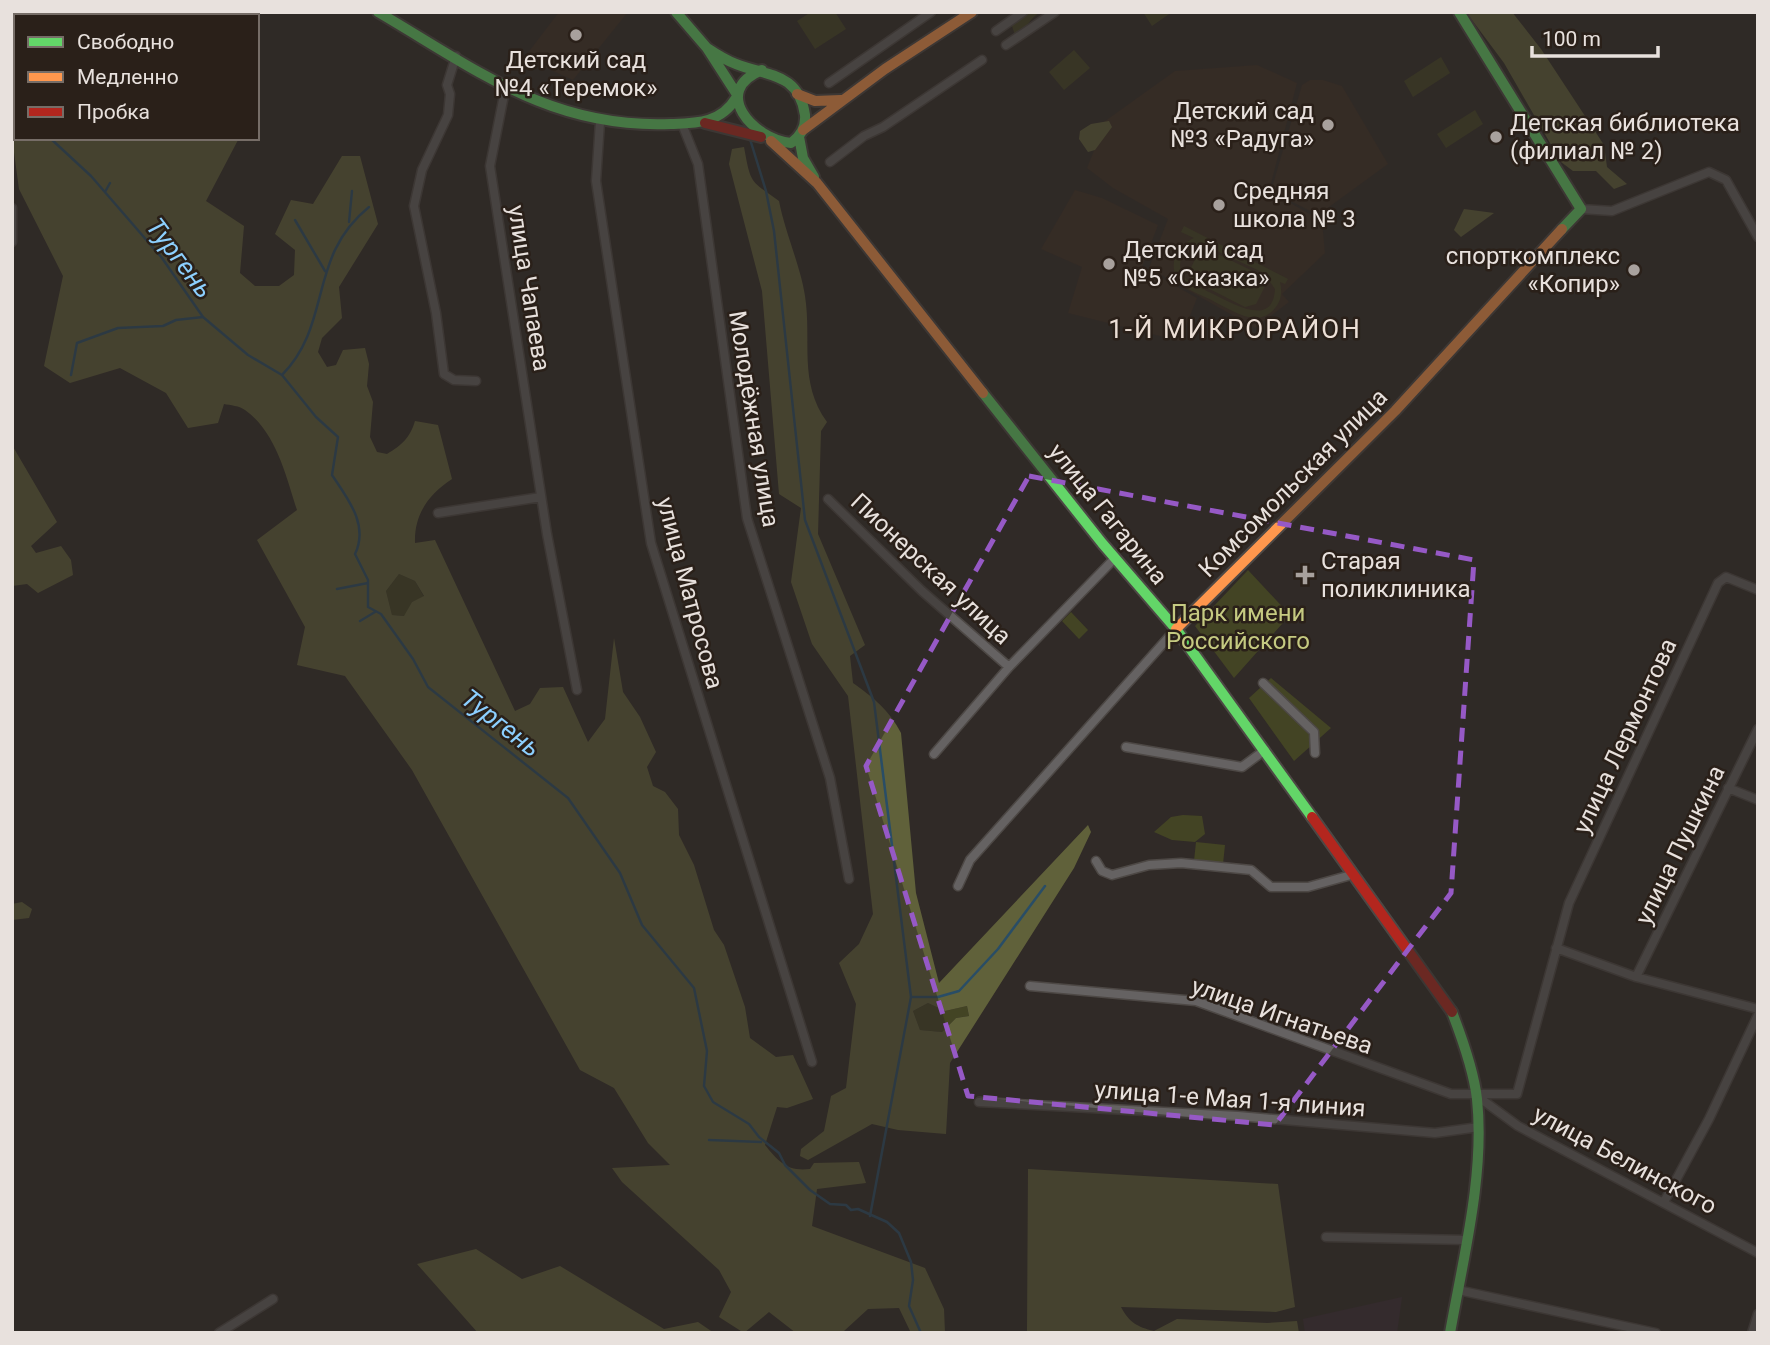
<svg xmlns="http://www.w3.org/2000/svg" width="1770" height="1345" font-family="Roboto,sans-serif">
<rect width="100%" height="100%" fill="#302a27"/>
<path fill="#3b2d37" d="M 1402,1297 L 1397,1333 L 1305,1333 L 1303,1319 Z"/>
<path fill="#3c2f24" d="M 559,12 L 628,12 L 573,80 L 524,58 Z
M 1257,65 L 1297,83 L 1269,191 L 1322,221 L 1325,253 L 1282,294 L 1289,302 L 1255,328 L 1149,268 L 1168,219 L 1113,188 L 1087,168 L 1095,148 L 1094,129 L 1175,71 Z
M 1310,80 L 1323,80 L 1342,86 L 1388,164 L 1318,215 L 1271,191 L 1302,85 Z
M 1075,190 L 1102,198 L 1158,225 L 1142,267 L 1197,298 L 1180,341 L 1068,313 L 1082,267 L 1041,249 Z"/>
<path fill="#434424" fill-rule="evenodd" d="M 811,12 L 835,12 L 846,29 L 815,49 L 797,21 Z
M 1027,12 L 1040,12 C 1029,19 1027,29 1015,35 L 1011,23 Z
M 1143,12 L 1172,12 L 1152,26 Z
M 1074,50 L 1090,68 L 1064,90 L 1049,72 Z
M 1441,57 L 1450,73 L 1413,97 L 1404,81 Z
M 1475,110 L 1483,124 L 1446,148 L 1437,134 Z
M 1184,226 L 1288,279 L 1285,284 L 1280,282 C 1282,291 1282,300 1275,308 C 1258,329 1233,311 1215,302 C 1205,296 1190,292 1181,283 C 1166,267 1176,246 1194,238 L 1181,232 ZM 1202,244 L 1264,273 L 1275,289 C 1273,328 1234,304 1215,295 C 1206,290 1194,286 1186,279 C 1172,264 1185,245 1202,244 Z
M 1205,248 L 1263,276 L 1265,286 L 1256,304 L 1245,307 L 1192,280 L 1190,270 L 1198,253 Z
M 1248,570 L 1290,615 L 1234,678 L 1195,626 Z
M 399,574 L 415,581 L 424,597 L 412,602 L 405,616 L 392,615 L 386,591 Z
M 1071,612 L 1088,630 L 1079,639 L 1062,621 Z
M 1271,678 L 1331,728 L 1294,761 L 1249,698 Z
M 1183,815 L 1202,816 L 1205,834 L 1195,842 L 1172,840 L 1154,832 L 1171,817 Z
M 1196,842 L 1225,845 L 1223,864 L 1194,861 Z
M 928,1003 L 945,1011 L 967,1006 L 969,1016 L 956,1018 L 942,1032 L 920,1030 L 913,1011 Z"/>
<path fill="#60613a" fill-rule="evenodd" d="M 12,12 L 78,12 L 74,16 L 16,16 L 16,138 L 238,140 L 206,201 L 244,226 L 240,273 L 255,286 L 279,286 L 294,275 L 295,250 L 275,234 L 291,200 L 313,204 L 342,156 L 360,156 L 378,224 L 339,287 L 342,318 L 322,338 L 318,352 L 327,367 L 336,365 L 343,350 L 365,348 L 369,364 L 367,386 L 373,402 L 370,437 L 377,452 L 387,454 C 402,445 410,438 415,421 L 438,425 L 452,479 C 429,494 414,514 415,543 L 435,540 L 515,711 L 530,704 L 540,688 L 563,687 L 588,742 L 605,719 L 614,638 L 623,692 L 640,717 L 656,752 L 647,767 L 653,786 L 665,792 L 678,809 L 679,835 L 694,865 L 714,930 L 724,945 L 745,1007 L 750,1038 L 776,1057 L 793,1055 L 813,1099 L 787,1108 L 777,1107 L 765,1145 C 778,1161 787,1172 810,1169 L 814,1163 L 859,1162 L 866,1183 L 817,1189 L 812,1226 L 925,1268 L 944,1309 L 945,1333 L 911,1333 L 899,1308 L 868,1309 L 844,1331 L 846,1333 L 796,1333 L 769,1312 L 744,1333 L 719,1317 L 731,1292 L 719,1270 L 622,1182 L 612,1168 L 670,1165 L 648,1143 L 614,1088 L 580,1070 L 412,770 L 345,676 L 297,665 L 305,627 L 257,540 L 297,510 C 286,476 276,432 245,410 C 240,406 230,405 224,404 L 218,423 L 188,428 L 166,393 L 120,368 L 70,383 L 44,366 L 63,276 L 19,189 L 13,145 ZM 399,574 L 415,581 L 424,596 L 412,602 L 404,616 L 392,615 L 386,591 Z
M 1466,12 L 1512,12 L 1541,49 L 1604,145 L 1607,167 L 1627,184 L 1614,189 L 1596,171 L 1573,171 L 1561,162 L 1504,63 Z
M 1109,121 L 1112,127 L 1095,150 L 1088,152 L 1079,139 L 1080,131 L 1091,124 Z
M 744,147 C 751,185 750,180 779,201 C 785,232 801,268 805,296 C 812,341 798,382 827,422 L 821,431 L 818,534 L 865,645 L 850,656 L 853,683 C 874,698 889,710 901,733 L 916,893 L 939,983 L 1088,825 L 1091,832 L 1074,868 L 950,1063 L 946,1134 L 898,1130 L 872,1124 L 808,1160 L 800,1156 L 801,1149 L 824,1131 L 831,1096 L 846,1088 L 856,1004 L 839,963 L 859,944 L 873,914 L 848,696 L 812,644 L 791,582 L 801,508 L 779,494 L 762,291 L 729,164 L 732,149 ZM 928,1003 L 945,1011 L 967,1006 L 969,1016 L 956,1018 L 942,1032 L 920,1030 L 913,1011 Z
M 1464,209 L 1494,213 L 1461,237 L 1454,230 Z
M 12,445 L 57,522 L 31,546 L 36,553 L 61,546 L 71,560 L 73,575 L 38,593 L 27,584 L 12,586 Z
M 22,902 L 32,909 L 29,918 L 12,920 L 12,904 Z
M 1028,1169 L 1278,1184 L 1295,1307 L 1276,1312 L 1121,1307 C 1129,1322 1137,1327 1154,1331 L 1177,1319 L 1267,1323 L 1297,1321 L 1299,1333 L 1027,1333 Z
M 476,1249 L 522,1279 L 560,1266 L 664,1329 L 698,1322 L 714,1333 L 478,1333 L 417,1264 Z"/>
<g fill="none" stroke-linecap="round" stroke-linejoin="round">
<path stroke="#294d66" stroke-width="2.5" d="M 12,97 L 16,101
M 50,138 L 91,176 L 162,258 L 203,317 L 248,355 L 282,375 L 316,417 L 338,437 L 332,475 C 348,499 369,525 355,554 L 368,580 L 368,607 L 381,614 L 413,659 L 428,687 L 568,798 L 620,873 L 642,925 L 694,988 L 707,1051 L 704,1086 L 713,1102 L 749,1124 L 759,1137 L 779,1153 L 785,1165 L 810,1190 L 830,1204 L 846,1205 L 851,1210 L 858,1209 L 887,1222 L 899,1233 L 911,1262 L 913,1280 L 909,1306 L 921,1333
M 750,139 L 766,191 L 774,231 L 805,520 L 874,702 L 911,997 L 870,1216
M 105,192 L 110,183
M 295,220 L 325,271
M 349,222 L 352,191
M 71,375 L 77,343 L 118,328 L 163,326 L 176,320 L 203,317
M 282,375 C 333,323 307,257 369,207
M 337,589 L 368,583
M 360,621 L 375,612
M 911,997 L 938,997 L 959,991 L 998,949 L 1045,886
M 709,1140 L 761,1142"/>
<defs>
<path id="street" d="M 996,31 L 1023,12
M 1006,45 L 1055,12
M 456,56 L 447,85 L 450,94 L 448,115 L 422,170 L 414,206 L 436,313 L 444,374 L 454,380 L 476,381
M 829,83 L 931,12
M 506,85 L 490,166 L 547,534 L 577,690
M 600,122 L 596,181 L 651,543 L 812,1062
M 682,124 L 698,164 L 747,518 L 830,778 L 849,879
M 830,162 L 864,136 L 883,127 L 982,60
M 12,208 L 12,242
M 1581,209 L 1612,211 L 1709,172 L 1726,180 L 1758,237
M 828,499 L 922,591 L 1009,667
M 438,513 L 541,497
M 1263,683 L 1314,732 L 1315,753
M 1126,747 L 1242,767 L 1265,750
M 934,754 L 1009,667 L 1115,558
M 1728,788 L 1758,800
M 1096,861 L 1102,871 L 1112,875 L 1149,865 L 1181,863 L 1251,870 L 1271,887 L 1308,887 L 1351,875
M 958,886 L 970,860 L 1176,629
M 1556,948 L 1636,977 L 1758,1009
M 1636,977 L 1758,729
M 1030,986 L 1196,1001 L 1451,1094 L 1517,1094 L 1569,903 L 1718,583 L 1726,577 L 1758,590
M 1477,1096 L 1518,1126 L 1758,1253
M 979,1102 L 1238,1116 L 1435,1133 L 1479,1127
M 1664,1202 L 1709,1119 L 1758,1015
M 1326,1237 L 1466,1240
M 1458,1290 L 1656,1333
M 219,1333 L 273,1299
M 1752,1333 L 1758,1314"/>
<path id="fast" d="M 378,12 C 477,70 551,129 671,124 C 697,123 721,123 736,98
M 676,12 L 707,48 L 736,93
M 1459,12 L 1581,209 L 1562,229
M 707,48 C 716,54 725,60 736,64 C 766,76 799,72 805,115 C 806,127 801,136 791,143 C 753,139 710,91 762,70
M 799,137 L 803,158 L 814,177
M 983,393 L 1102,543 L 1176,629 L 1312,817
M 1450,1333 C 1463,1259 1485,1174 1477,1099 C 1474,1072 1462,1038 1452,1012"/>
<path id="slow" d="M 797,94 L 815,101 L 841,100
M 803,130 L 885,69 L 972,12
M 771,141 L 817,183 L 983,393
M 1176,629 L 1395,411 L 1562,229"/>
<path id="jam" d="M 705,123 L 761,137
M 1312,817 L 1452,1012"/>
</defs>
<use href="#street" stroke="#4d4845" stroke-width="11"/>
<use href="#fast" stroke="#4d4845" stroke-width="14"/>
<use href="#slow" stroke="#4d4845" stroke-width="14"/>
<use href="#jam" stroke="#4d4845" stroke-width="14"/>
<use href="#street" stroke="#656262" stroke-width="8"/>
<use href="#fast" stroke="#63d668" stroke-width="10"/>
<use href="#slow" stroke="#ff974d" stroke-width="10"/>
<use href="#jam" stroke="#b3261e" stroke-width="10"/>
</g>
<path d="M0 0H1770V1345H0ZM 1029,476 L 1474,560 L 1451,893 L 1275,1125 L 968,1096 L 866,766 Z" fill="#302a27" fill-opacity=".55" fill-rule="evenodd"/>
<path fill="none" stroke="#9659c6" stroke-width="5" stroke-dasharray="14 9" stroke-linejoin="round" d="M 1029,476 L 1474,560 L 1451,893 L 1275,1125 L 968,1096 L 866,766 Z"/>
<g fill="#a8a19d" stroke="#2a2019" stroke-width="2.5">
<circle cx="576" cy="35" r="7"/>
<circle cx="1328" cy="125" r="7"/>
<circle cx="1496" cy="137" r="7"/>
<circle cx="1219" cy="205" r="7"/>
<circle cx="1109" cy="264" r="7"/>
<circle cx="1634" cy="270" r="7"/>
<path d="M1301.5 564.5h7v7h7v7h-7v7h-7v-7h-7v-7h7z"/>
</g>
<g text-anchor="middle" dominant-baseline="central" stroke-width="5" stroke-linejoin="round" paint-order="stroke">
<g font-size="24" fill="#e8e1dd" stroke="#2a2019" text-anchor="start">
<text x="576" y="60" text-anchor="middle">Детский сад<tspan x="576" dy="28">№4 «Теремок»</tspan></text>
<text x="1314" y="111" text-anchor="end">Детский сад<tspan x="1314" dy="28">№3 «Радуга»</tspan></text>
<text x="1510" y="123">Детская библиотека<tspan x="1510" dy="28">(филиал № 2)</tspan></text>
<text x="1233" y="191">Средняя<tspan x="1233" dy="28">школа № 3</tspan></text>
<text x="1123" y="250">Детский сад<tspan x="1123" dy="28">№5 «Сказка»</tspan></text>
<text x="1620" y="256" text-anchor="end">спорткомплекс<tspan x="1620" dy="28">«Копир»</tspan></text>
<text x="1321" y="561">Старая<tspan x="1321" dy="28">поликлиника</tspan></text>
</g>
<g font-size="24" fill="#e8e1dd" stroke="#2a2019">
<text transform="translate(529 288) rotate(81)">улица Чапаева</text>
<text transform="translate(754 419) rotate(81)">Молодёжная улица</text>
<text transform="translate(1293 483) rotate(-45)">Комсомольская улица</text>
<text transform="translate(1108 514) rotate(51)">улица Гагарина</text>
<text transform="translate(931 569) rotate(43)">Пионерская улица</text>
<text transform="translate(690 593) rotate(75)">улица Матросова</text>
<text transform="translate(1625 736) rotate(-65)">улица Лермонтова</text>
<text transform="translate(1680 845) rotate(-64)">улица Пушкина</text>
<text transform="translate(1282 1016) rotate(19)">улица Игнатьева</text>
<text transform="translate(1230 1099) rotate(4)">улица 1-е Мая 1-я линия</text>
<text transform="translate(1625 1160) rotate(28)">улица Белинского</text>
</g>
<g font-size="24" fill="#c5ca81" stroke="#2a2019">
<text x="1238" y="613">Парк имени<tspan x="1238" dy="28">Российского</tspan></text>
</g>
<g font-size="26" font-style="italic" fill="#8ccffe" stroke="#2a2019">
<text transform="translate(180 258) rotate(53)">Тургень</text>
<text transform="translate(501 723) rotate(38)">Тургень</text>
</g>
<g font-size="26" letter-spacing="2" fill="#ecdfd6" stroke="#2a2019">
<text x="1235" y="329">1-Й МИКРОРАЙОН</text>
</g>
</g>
<rect width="1770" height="1345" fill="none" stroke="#e8e1dd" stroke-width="28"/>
<rect x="14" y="14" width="245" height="126" fill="#2a2019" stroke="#766d67" stroke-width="2"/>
<rect x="28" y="37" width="35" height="10" fill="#63d668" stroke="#766d67" stroke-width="2"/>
<text x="77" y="49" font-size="21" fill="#e8e1dd">Свободно</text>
<rect x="28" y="72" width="35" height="10" fill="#ff974d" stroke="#766d67" stroke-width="2"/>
<text x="77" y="84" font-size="21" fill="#e8e1dd">Медленно</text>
<rect x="28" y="107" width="35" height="10" fill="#b3261e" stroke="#766d67" stroke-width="2"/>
<text x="77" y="119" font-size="21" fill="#e8e1dd">Пробка</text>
<path d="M1532 46v10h126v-10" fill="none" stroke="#e8e1dd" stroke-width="3.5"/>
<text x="1542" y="46" font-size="21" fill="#e8e1dd" stroke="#2a2019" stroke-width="5" paint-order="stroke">100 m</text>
</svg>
